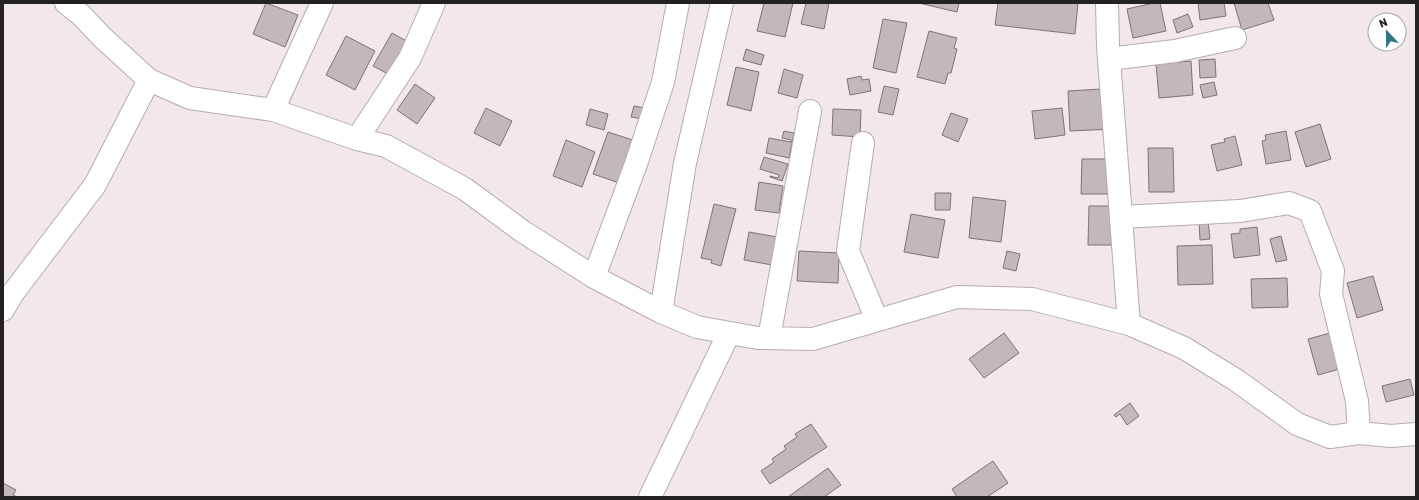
<svg xmlns="http://www.w3.org/2000/svg" width="1419" height="500" font-family="Rubik,sans-serif">
<rect width="100%" height="100%" fill="#f2e7ea"/>
<path fill="#c2b8bb" stroke="#7d7477" d="M 266,3 L 298,15 L 285,47 L 253,34 Z
M 764,3 L 793,3 L 785,37 L 757,31 Z
M 806,3 L 829,3 L 824,29 L 801,24 Z
M 919,3 L 959,3 L 957,12 Z
M 998,3 L 1078,3 L 1075,34 L 995,25 Z
M 1154,3 L 1160,3 L 1166,31 L 1133,38 L 1127,9 Z
M 1198,3 L 1224,3 L 1226,16 L 1200,20 Z
M 1234,3 L 1268,3 L 1274,20 L 1242,30 Z
M 1188,14 L 1193,27 L 1177,33 L 1173,20 Z
M 883,19 L 907,23 L 896,73 L 873,68 Z
M 929,31 L 957,38 L 954,48 L 957,49 L 951,73 L 948,73 L 945,84 L 917,77 Z
M 392,33 L 410,43 L 392,76 L 373,66 Z
M 346,36 L 375,51 L 355,90 L 326,75 Z
M 746,49 L 764,55 L 761,65 L 743,60 Z
M 1215,59 L 1216,77 L 1200,78 L 1199,60 Z
M 1191,61 L 1193,95 L 1159,98 L 1156,64 Z
M 736,67 L 759,72 L 751,111 L 727,105 Z
M 784,69 L 803,75 L 797,98 L 778,93 Z
M 861,76 L 862,80 L 869,79 L 871,91 L 850,95 L 847,79 Z
M 1214,82 L 1217,95 L 1203,98 L 1200,85 Z
M 415,84 L 435,98 L 417,124 L 397,110 Z
M 884,86 L 899,89 L 893,115 L 878,112 Z
M 1101,89 L 1113,129 L 1070,131 L 1068,91 Z
M 634,106 L 650,109 L 648,120 L 631,117 Z
M 486,108 L 512,121 L 500,146 L 474,133 Z
M 1062,108 L 1065,135 L 1035,139 L 1032,111 Z
M 590,109 L 608,114 L 604,130 L 586,125 Z
M 833,109 L 861,110 L 860,137 L 832,135 Z
M 951,113 L 968,119 L 958,142 L 942,135 Z
M 1320,124 L 1331,159 L 1306,167 L 1295,132 Z
M 784,131 L 794,133 L 789,158 L 766,153 L 769,138 L 791,142 L 791,140 L 782,138 Z
M 1286,131 L 1291,160 L 1266,164 L 1262,141 L 1266,140 L 1265,135 Z
M 608,132 L 639,142 L 625,185 L 593,174 Z
M 1235,136 L 1242,165 L 1217,171 L 1211,145 L 1225,142 L 1224,139 Z
M 566,140 L 595,152 L 582,187 L 553,176 Z
M 1148,148 L 1173,148 L 1174,192 L 1149,192 Z
M 764,157 L 788,164 L 782,181 L 770,177 L 770,176 L 778,178 L 779,175 L 760,169 Z
M 1082,159 L 1112,159 L 1112,194 L 1081,194 Z
M 759,182 L 783,186 L 779,213 L 755,210 Z
M 935,193 L 951,193 L 950,210 L 935,210 Z
M 973,197 L 1006,201 L 1001,242 L 969,238 Z
M 714,204 L 736,209 L 721,266 L 711,263 L 712,260 L 701,258 Z
M 1089,206 L 1117,206 L 1116,245 L 1088,245 Z
M 911,214 L 945,220 L 938,258 L 904,252 Z
M 1208,221 L 1210,239 L 1200,240 L 1199,222 Z
M 1257,227 L 1260,255 L 1234,258 L 1231,234 L 1240,233 L 1240,229 Z
M 749,232 L 783,238 L 778,266 L 744,260 Z
M 1281,236 L 1287,260 L 1276,262 L 1270,239 Z
M 1212,245 L 1213,284 L 1178,285 L 1177,246 Z
M 799,251 L 839,253 L 838,283 L 797,281 Z
M 1007,251 L 1020,254 L 1016,271 L 1003,268 Z
M 1373,276 L 1383,310 L 1357,318 L 1347,283 Z
M 1287,278 L 1288,307 L 1252,308 L 1251,279 Z
M 1334,332 L 1347,367 L 1318,375 L 1308,339 Z
M 1004,333 L 1019,353 L 984,378 L 969,359 Z
M 1410,379 L 1414,395 L 1386,402 L 1382,386 Z
M 1130,403 L 1139,416 L 1127,425 L 1120,414 L 1116,417 L 1114,415 Z
M 811,424 L 827,447 L 770,484 L 761,471 L 774,462 L 772,459 L 786,449 L 784,446 L 797,437 L 795,434 Z
M 993,461 L 1008,483 L 987,497 L 957,497 L 952,489 Z
M 828,468 L 841,485 L 824,497 L 788,497 Z
M 3,483 L 16,490 L 13,495 L 17,497 L 3,497 Z"/>
<g fill="none" stroke-linecap="round" stroke-linejoin="round">
<defs>
<path id="minor" d="M 66,3 L 81,15 L 103,38 L 149,80 L 190,98 L 273,110 L 357,139 L 386,146 L 465,189 L 522,231 L 594,277 L 661,312 L 697,327 L 758,338 L 813,339 L 957,297 L 1032,299 L 1129,324 L 1184,348 L 1236,380 L 1297,424 L 1330,437 L 1359,433 L 1391,436 L 1416,434
M 1107,3 L 1108,46 L 1129,324
M 1109,59 L 1175,51 L 1235,38
M 273,110 L 322,3
M 357,139 L 410,58 L 434,3
M 863,143 L 848,251 L 877,320
M 1121,217 L 1240,211 L 1289,203 L 1310,211 L 1333,271 L 1331,294 L 1357,401 L 1359,433
M 594,277 L 636,164 L 663,82 L 678,3
M 3,310 L 13,293 L 95,185 L 149,80
M 661,312 L 685,163 L 722,3
M 769,338 L 810,111
M 650,497 L 729,333"/>
</defs>
<use href="#minor" stroke="#b6acae" stroke-width="24"/>
<use href="#minor" stroke="#fff" stroke-width="22"/>
</g>
<rect width="1419" height="500" fill="none" stroke="#252122" stroke-width="8"/>
<g transform="translate(1387 32) rotate(338)"><circle r="19" fill="#ffffff" stroke="#a8a6a7"/>
<path d="M0-3L7 15L0 10L-7 15Z" fill="#2e7681"/>
<text y="-6" font-size="11" font-weight="bold" text-anchor="middle" fill="#252122">N</text>
</g>
</svg>
